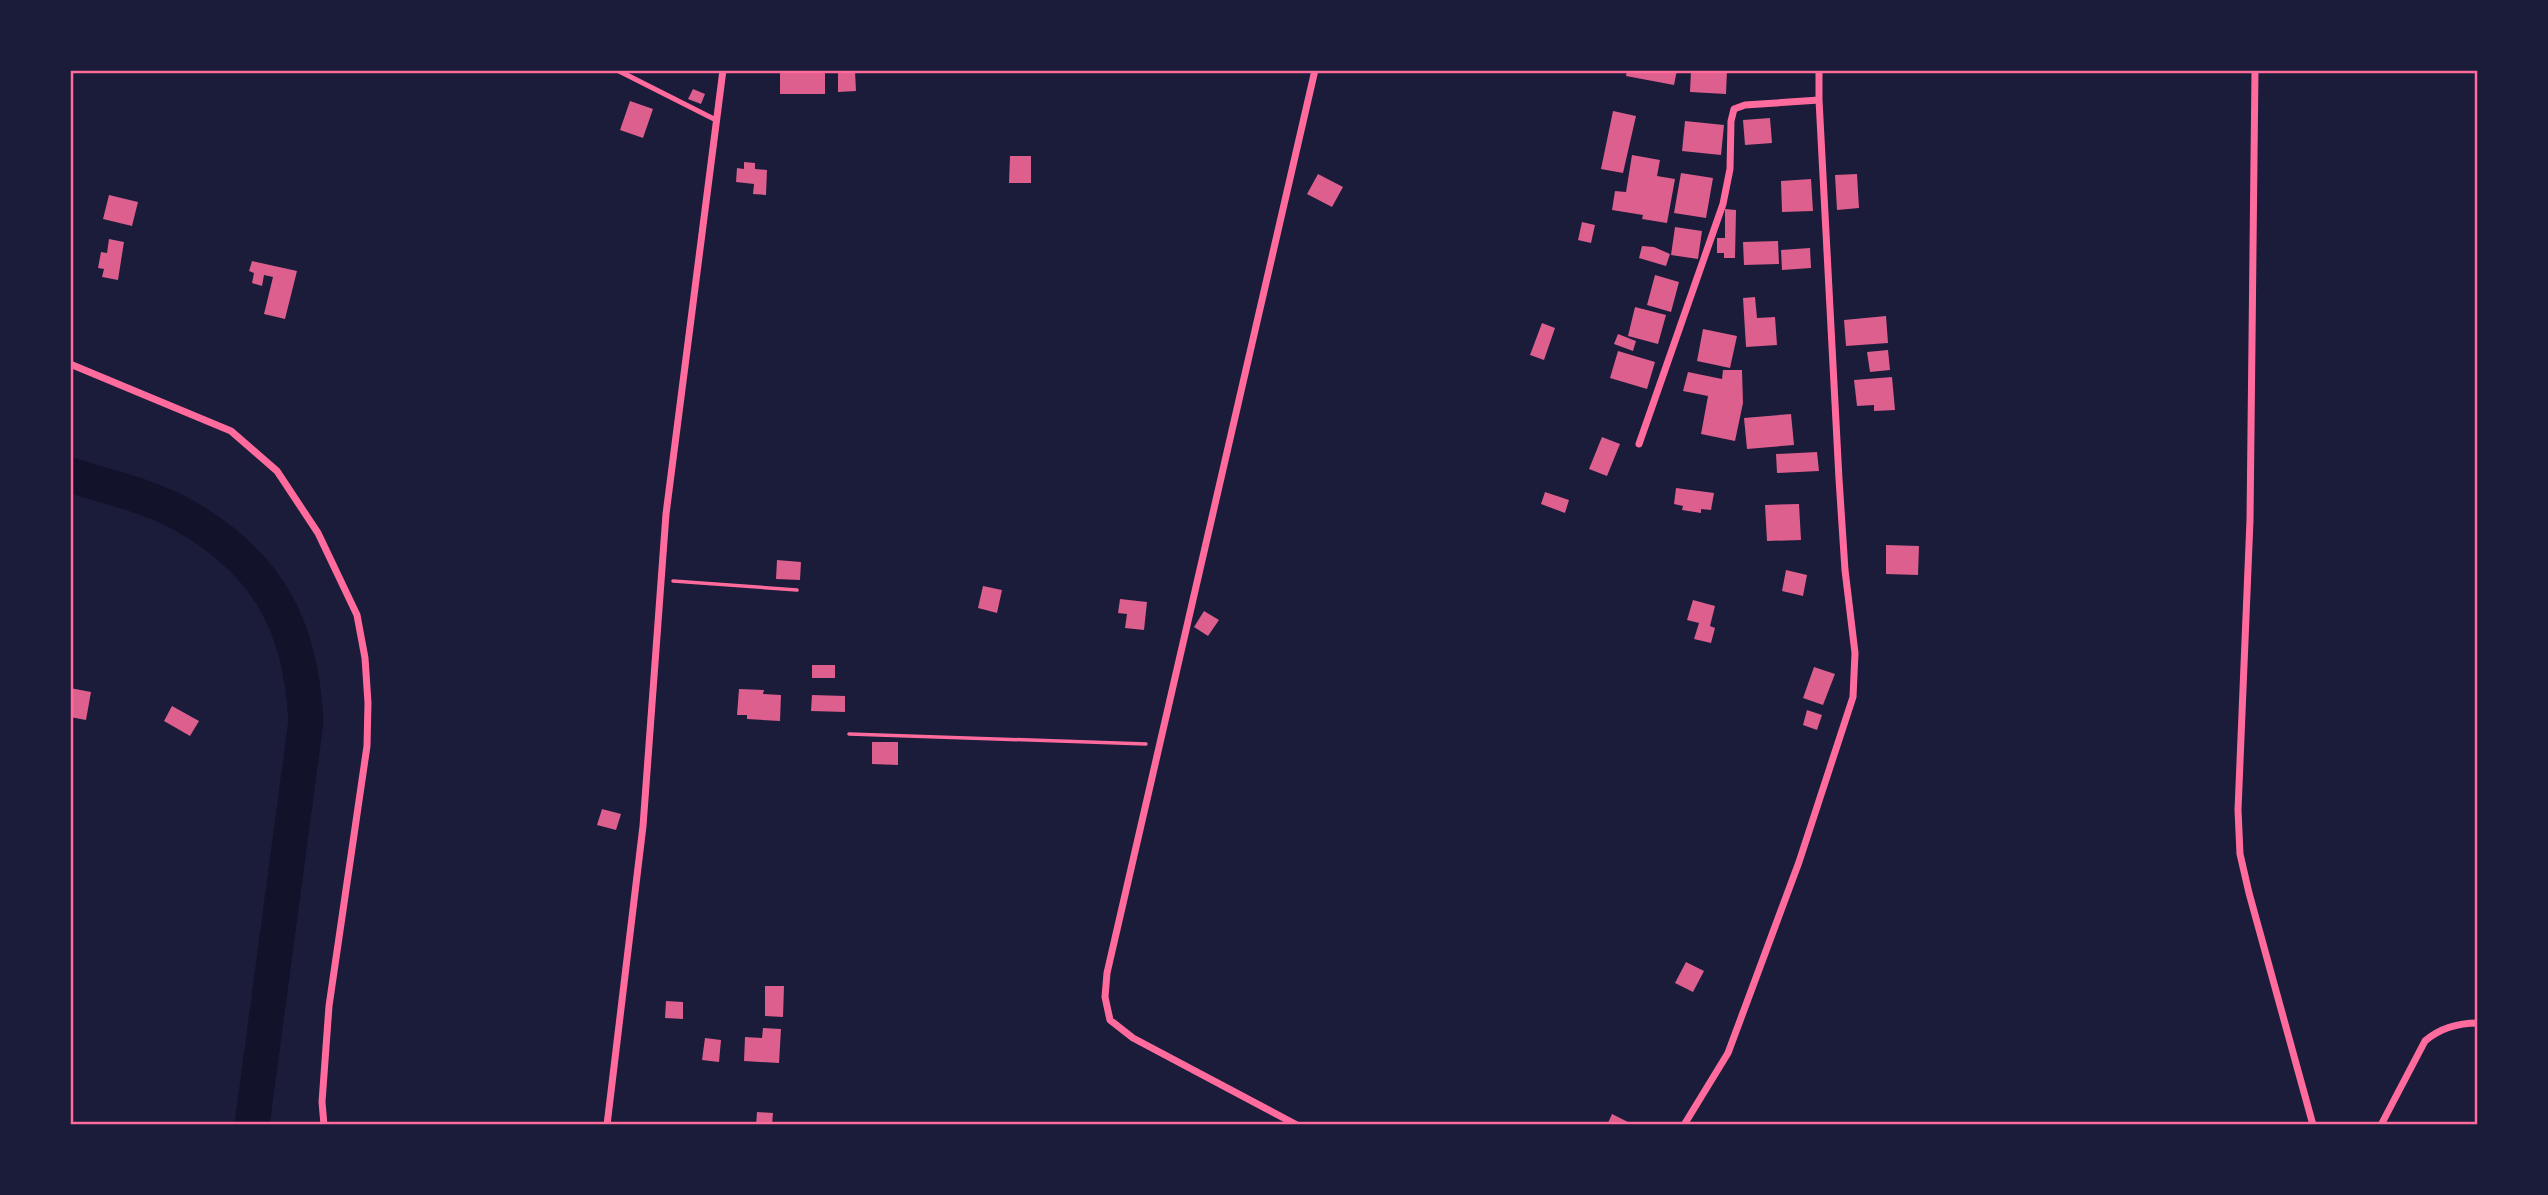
<svg xmlns="http://www.w3.org/2000/svg" width="2548" height="1195" font-family="'Noto Serif',serif">
<rect width="100%" height="100%" fill="#1b1b3a"/>
<g fill="none" stroke-linecap="round" stroke-linejoin="round">
<path stroke="#12122b" stroke-width="35" d="M 70,475 C 108,487 150,496 185,516 C 269,564 301,627 306,721 L 252,1125"/>
</g>
<path fill="#dd5f8e" d="M 1627,70 L 1677,70 L 1674,85 L 1626,76 Z
M 1691,70 L 1727,70 L 1726,94 L 1690,92 Z
M 838,71 L 855,71 L 856,91 L 838,92 Z
M 804,72 L 825,72 L 825,94 L 780,94 L 780,73 Z
M 693,89 L 705,94 L 701,104 L 688,99 Z
M 630,101 L 653,109 L 643,138 L 620,130 Z
M 1613,111 L 1636,116 L 1623,173 L 1601,169 Z
M 1770,118 L 1772,143 L 1745,145 L 1743,120 Z
M 1685,121 L 1724,125 L 1721,155 L 1682,151 Z
M 1632,155 L 1660,160 L 1657,176 L 1675,179 L 1667,223 L 1642,219 L 1643,215 L 1612,210 L 1615,191 L 1626,192 Z
M 1010,156 L 1031,156 L 1031,183 L 1009,183 Z
M 744,162 L 755,163 L 755,169 L 767,170 L 766,195 L 753,194 L 754,184 L 736,182 L 737,168 L 744,169 Z
M 1681,173 L 1713,178 L 1706,218 L 1674,213 Z
M 1318,174 L 1343,187 L 1332,207 L 1307,194 Z
M 1857,174 L 1859,208 L 1837,210 L 1835,175 Z
M 1811,179 L 1813,211 L 1782,212 L 1781,181 Z
M 109,195 L 138,202 L 132,226 L 103,219 Z
M 1725,209 L 1736,210 L 1735,258 L 1724,258 L 1724,253 L 1717,253 L 1717,238 L 1725,238 Z
M 1582,222 L 1595,225 L 1591,243 L 1578,240 Z
M 1675,227 L 1702,231 L 1698,259 L 1671,255 Z
M 109,239 L 124,242 L 118,280 L 102,277 L 104,269 L 98,268 L 101,252 L 107,253 Z
M 1778,241 L 1779,264 L 1744,265 L 1743,242 Z
M 1642,246 L 1654,247 L 1670,254 L 1666,266 L 1639,258 Z
M 1810,248 L 1811,268 L 1782,270 L 1781,250 Z
M 252,261 L 297,271 L 285,319 L 264,314 L 273,277 L 264,275 L 262,286 L 252,283 L 254,273 L 249,271 Z
M 1655,275 L 1679,282 L 1671,312 L 1647,305 Z
M 1755,297 L 1757,318 L 1775,317 L 1777,345 L 1746,347 L 1743,298 Z
M 1635,307 L 1666,315 L 1658,344 L 1628,336 Z
M 1886,316 L 1888,343 L 1846,346 L 1844,320 Z
M 1542,323 L 1555,328 L 1544,360 L 1530,355 Z
M 1703,329 L 1737,336 L 1730,368 L 1697,361 Z
M 1618,334 L 1636,341 L 1633,351 L 1614,344 Z
M 1888,350 L 1890,370 L 1870,372 L 1867,352 Z
M 1618,351 L 1655,362 L 1647,389 L 1610,378 Z
M 1723,370 L 1742,370 L 1743,403 L 1735,441 L 1701,434 L 1708,396 L 1683,391 L 1688,372 L 1722,379 Z
M 1892,377 L 1895,410 L 1874,411 L 1874,405 L 1857,406 L 1854,380 Z
M 1791,414 L 1794,445 L 1747,449 L 1744,418 Z
M 1602,437 L 1620,444 L 1607,476 L 1589,469 Z
M 1817,452 L 1819,471 L 1777,473 L 1776,454 Z
M 1676,488 L 1714,493 L 1711,510 L 1701,509 L 1701,513 L 1682,510 L 1683,506 L 1674,504 Z
M 1545,492 L 1569,500 L 1565,513 L 1541,504 Z
M 1799,504 L 1801,540 L 1767,541 L 1765,505 Z
M 1886,545 L 1919,546 L 1918,575 L 1886,574 Z
M 777,560 L 801,562 L 800,580 L 776,579 Z
M 1786,570 L 1807,575 L 1803,596 L 1782,591 Z
M 983,586 L 1002,590 L 997,613 L 978,608 Z
M 1120,599 L 1147,602 L 1144,630 L 1125,628 L 1127,614 L 1118,613 Z
M 1693,600 L 1715,606 L 1710,626 L 1715,628 L 1711,643 L 1694,639 L 1699,623 L 1687,620 Z
M 1204,611 L 1219,620 L 1208,636 L 1194,627 Z
M 812,665 L 835,665 L 835,678 L 812,678 Z
M 1814,667 L 1835,674 L 1823,705 L 1803,698 Z
M 70,688 L 91,692 L 86,720 L 70,717 Z
M 739,689 L 764,690 L 763,694 L 781,695 L 780,721 L 747,719 L 747,715 L 737,715 Z
M 812,695 L 845,696 L 845,712 L 811,711 Z
M 172,706 L 199,721 L 190,736 L 164,721 Z
M 1807,710 L 1822,715 L 1817,730 L 1803,725 Z
M 872,742 L 898,742 L 898,765 L 872,764 Z
M 602,809 L 621,814 L 616,830 L 597,825 Z
M 1686,962 L 1704,971 L 1693,992 L 1675,983 Z
M 765,986 L 784,986 L 783,1017 L 765,1016 Z
M 666,1001 L 683,1002 L 683,1019 L 665,1018 Z
M 763,1028 L 781,1029 L 779,1063 L 744,1061 L 745,1037 L 762,1038 Z
M 705,1038 L 721,1040 L 719,1062 L 702,1060 Z
M 757,1112 L 773,1113 L 772,1125 L 756,1125 Z
M 1612,1114 L 1634,1125 L 1607,1125 Z"/>
<g fill="none" stroke-linecap="round" stroke-linejoin="round">
<path stroke="#ff6b9d" stroke-width="3.5" d="M 673,581 L 797,590
M 849,734 L 1146,744"/>
<path stroke="#ff6b9d" stroke-width="5" d="M 617,70 L 716,120"/>
<path stroke="#ff6b9d" stroke-width="7" d="M 2255,70 L 2250,520 L 2238,810 L 2240,854 L 2249,893 L 2313,1125
M 70,364 L 231,431 L 277,471 L 318,533 L 357,615 L 365,658 L 368,703 L 367,746 L 329,1006 L 322,1102 L 324,1125
M 1639,444 L 1723,204 L 1730,169 L 1731,121 L 1734,109 L 1745,105 L 1819,100
M 607,1125 L 643,826 L 666,514 L 723,70
M 1297,1125 L 1133,1038 L 1110,1020 L 1105,997 L 1107,973 L 1315,70
M 1684,1125 L 1728,1053 L 1799,862 L 1853,697 L 1855,653 L 1845,570 L 1839,479 L 1819,100 L 1819,70
M 2381,1125 L 2425,1041 C 2440,1028 2458,1023 2478,1023"/>
</g>
<rect width="2548" height="1195" fill="none" stroke="#1b1b3a" stroke-width="144"/>
<rect x="72" y="72" width="2404" height="1051" fill="none" stroke="#ff6b9d" stroke-width="2.5"/>
</svg>
